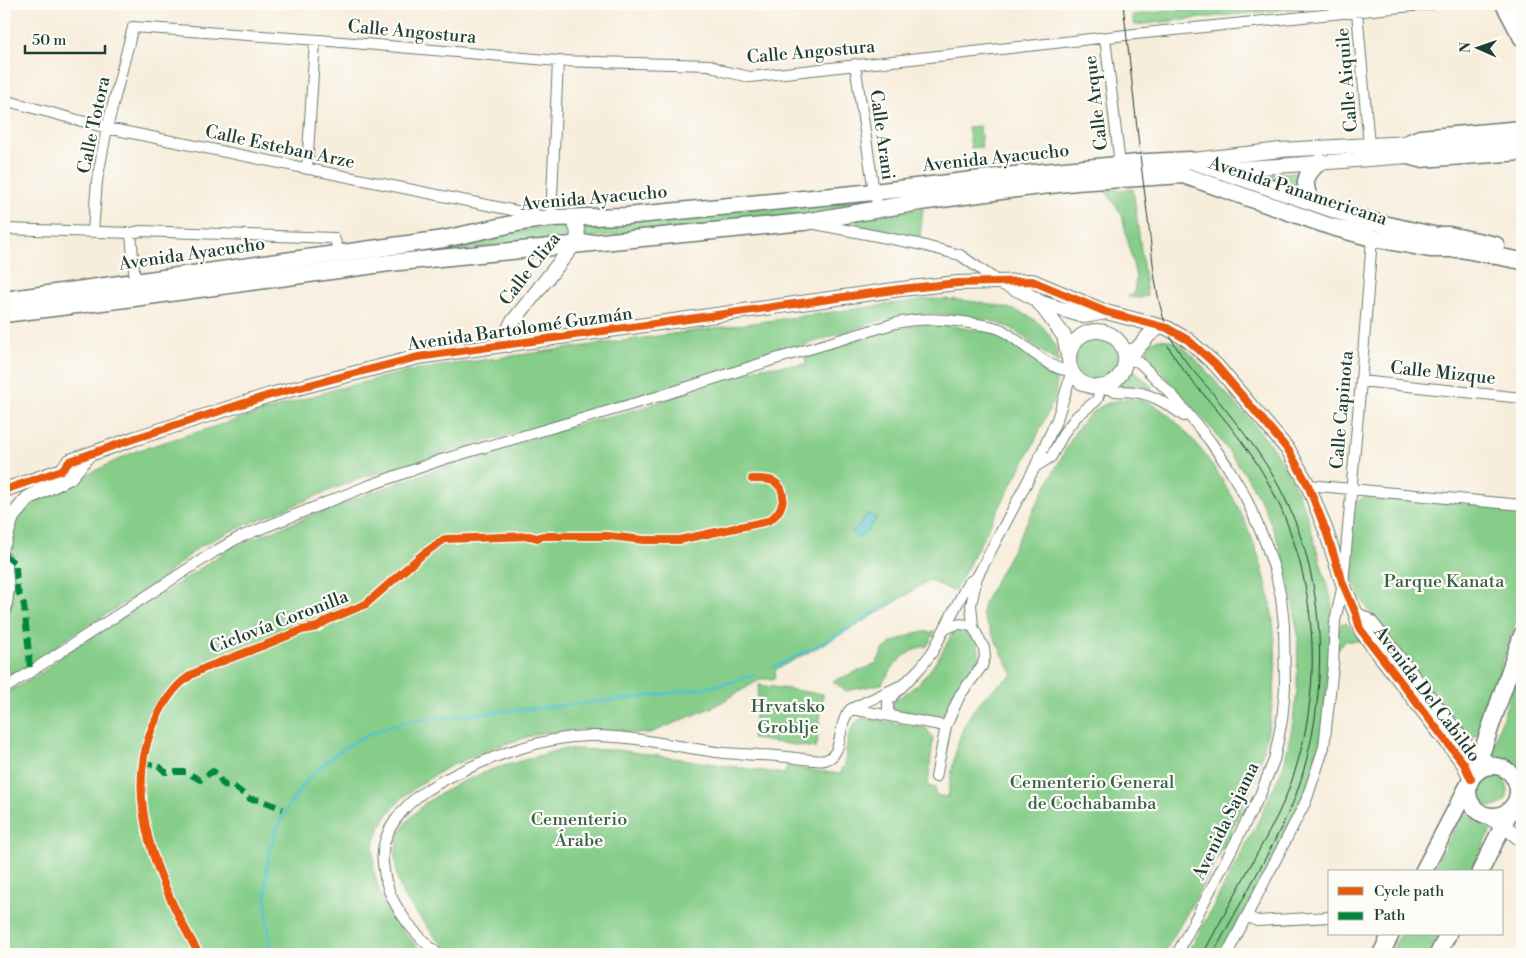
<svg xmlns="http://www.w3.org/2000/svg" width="1526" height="958" font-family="'Libre Bodoni',serif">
<rect width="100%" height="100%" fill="#fdfcf7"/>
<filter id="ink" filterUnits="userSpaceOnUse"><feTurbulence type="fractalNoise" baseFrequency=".02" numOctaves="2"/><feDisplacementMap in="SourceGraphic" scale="10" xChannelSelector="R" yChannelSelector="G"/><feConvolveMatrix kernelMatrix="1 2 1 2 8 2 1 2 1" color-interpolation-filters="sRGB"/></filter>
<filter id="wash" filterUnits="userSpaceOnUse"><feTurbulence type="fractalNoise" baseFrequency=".0096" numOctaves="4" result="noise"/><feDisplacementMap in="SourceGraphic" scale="20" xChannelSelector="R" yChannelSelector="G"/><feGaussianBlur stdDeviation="1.12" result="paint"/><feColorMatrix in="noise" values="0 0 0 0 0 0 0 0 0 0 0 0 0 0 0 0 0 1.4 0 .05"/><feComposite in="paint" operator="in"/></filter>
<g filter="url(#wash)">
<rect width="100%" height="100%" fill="#f7eddb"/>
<path fill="#85cd89" stroke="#52855e" d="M 1235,4 L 1337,4 L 1134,25 L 1132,15 Z
M 980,126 L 982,147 L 971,148 L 968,127 Z
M 1305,171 L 1300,190 L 1255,175 Z
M 1133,189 L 1147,295 L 1140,298 L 1128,297 L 1134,292 L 1136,277 L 1122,215 L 1105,190 Z
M 869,199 L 870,203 L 781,219 L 584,238 L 584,227 L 582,222 Z
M 923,208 L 920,238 L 865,227 L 857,223 L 857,219 Z
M 567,225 L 570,227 L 572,232 L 570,237 L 266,273 L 437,247 L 536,228 Z
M 927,299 C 948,299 968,300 989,304 C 1027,311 1053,322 1059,364 L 1011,328 L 989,320 L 933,313 L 897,317 L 876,322 L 653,394 L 360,478 L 227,533 L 199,547 L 154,585 L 64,640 L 14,678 L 4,683 L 4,626 L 9,600 L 6,554 L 9,538 L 16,521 L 28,507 L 49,493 L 136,451 L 336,389 L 418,369 Z
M 926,324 L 953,326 L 1001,335 L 1056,377 L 1056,392 L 1053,401 L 1033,445 L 954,592 L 929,580 C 878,614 830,642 776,669 L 774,679 L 761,679 L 713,707 L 648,734 L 588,729 L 540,733 L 492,748 L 444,769 L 416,787 L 402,798 L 388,814 L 379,829 L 373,848 L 374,871 L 379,891 L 389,910 L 403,931 L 424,954 L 4,954 L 4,694 L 40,674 L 68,651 L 176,585 L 227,550 L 265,534 L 370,493 L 449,465 L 568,427 L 638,409 L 762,367 L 806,364 L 805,357 C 843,345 886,327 926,324 Z
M1075 360a23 23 0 1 1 46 0a23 23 0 1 1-46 0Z
M 1159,339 L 1169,340 L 1179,344 L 1192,355 L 1257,428 L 1275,451 L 1289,474 L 1305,509 L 1331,599 L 1332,619 L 1323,732 L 1310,782 L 1272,861 L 1222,954 L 1188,954 L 1258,822 L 1284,765 L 1292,728 L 1297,691 L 1298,636 L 1290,583 L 1277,539 L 1264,507 L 1246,475 L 1212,429 L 1147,356 C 1146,347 1150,342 1159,339 Z
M 1131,367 L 1152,387 L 1151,390 L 1138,387 L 1116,387 Z
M 1126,399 C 1131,399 1136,399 1141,400 C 1167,404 1203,451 1217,472 C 1280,566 1293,680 1251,786 C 1229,843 1193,901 1164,954 L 455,954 L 436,938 L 403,896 L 397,877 L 395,856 L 398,836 L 408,820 L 425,803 L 457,784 L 490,770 L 562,749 L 617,750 L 785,774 L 786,767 L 841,774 L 842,768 L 844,768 C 847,751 845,724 864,718 L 926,728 L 933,738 L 928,786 L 935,788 L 935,795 L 948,797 C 956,740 961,707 1013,675 L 982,614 L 984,603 L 1075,432 C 1090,412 1101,402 1126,399 Z
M 1372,497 L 1522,509 L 1522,596 L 1515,624 L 1481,729 C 1478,735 1475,737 1469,738 L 1369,611 L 1361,598 L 1351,576 L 1350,567 L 1354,508 C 1357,499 1364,497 1372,497 Z
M 1346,623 L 1362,641 L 1346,641 L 1337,650 L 1339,627 L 1341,624 Z
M 964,627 C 972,635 981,646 979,658 C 977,670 959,686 952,697 C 949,703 947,711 943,715 C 940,717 938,717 935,717 L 893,710 L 893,701 C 923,686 938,661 953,632 L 955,629 Z
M 925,632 L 935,632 L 927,646 C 905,649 892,667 882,684 L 845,691 L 833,681 L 876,664 L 884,649 L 892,643 L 915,633 Z
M 1522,661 L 1522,764 L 1519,770 C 1511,759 1503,757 1490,755 Z
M 759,685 L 823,694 L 816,748 L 752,739 Z
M1476 791a16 16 0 1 1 32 0a16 16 0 1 1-32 0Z
M 1463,811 L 1477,822 L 1493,826 L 1470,872 L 1432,872 Z
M 1400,934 L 1439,934 L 1428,954 L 1390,954 Z"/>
<path fill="#56c4cb" stroke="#3a8080" d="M 867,513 L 877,518 L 870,528 L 857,539 L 852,531 L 860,525 Z"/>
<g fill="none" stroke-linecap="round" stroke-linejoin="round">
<path stroke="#56c4cb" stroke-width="3" d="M 774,667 L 833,638 L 889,603
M 271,954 C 268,926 264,897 267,868 C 274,803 328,746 389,727 C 416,718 446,717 475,714 C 540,707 605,703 670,693 C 699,688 727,685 754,675"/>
</g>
</g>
<g filter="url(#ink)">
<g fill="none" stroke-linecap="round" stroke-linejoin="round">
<defs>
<path id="street" d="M 1357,12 L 1369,145
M 1105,38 L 1120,165
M 855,64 L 874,192 L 879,209
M 4,100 L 107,128 L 551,218 L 558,61
M 307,169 L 315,40
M 815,224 L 918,244 L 960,255 L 999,282
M 4,229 L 131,233 L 141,231 L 334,238 L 340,254
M 93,231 L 97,181 L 107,128 L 133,27 L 319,40 L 558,61 L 710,65 L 723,71 L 750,77 L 1135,34 L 1432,4
M 131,233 L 135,282
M 1125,359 L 1139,362 L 1173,396 L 1210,441 L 1228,467 L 1245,496 L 1266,544 L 1275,571 L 1281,597 L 1284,625 L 1285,688 L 1282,720 L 1274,760 L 1260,795 L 1177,954
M 1361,381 L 1522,398
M 1103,387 C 1118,394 1120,390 1134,392 C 1153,394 1169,405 1184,416
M 1035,467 L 1051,457 L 1065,431 L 1077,416 L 1097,400 L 1101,388
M 1308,485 L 1522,505
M 944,630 C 955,624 962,622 973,627
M 4,689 L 214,552 L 238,538 L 365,487 L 441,460 L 660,396 L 769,361 L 896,323 C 924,317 949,319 976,324 C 985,325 994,326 1002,330 C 1018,339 1051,371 1067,370 L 1070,368
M 851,709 L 946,726
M 893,717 L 888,711 L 888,701 L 921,667 L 933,651 L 968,583 L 977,577
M 936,777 L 946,726 L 960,695 L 982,666 L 985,657 L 984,648 L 973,627 L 972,615 L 971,605 L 977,577 L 1035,467 L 1057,419 L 1068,385 L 1071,371
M 1247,916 L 1257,921 L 1330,917
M 438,954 C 416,936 393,909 386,881 C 384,875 384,869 383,863 C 379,832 405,804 428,789 C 472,763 537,737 589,736 C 634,735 679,748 724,753 C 735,754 746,754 758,755 C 773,755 788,757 803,759 C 810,759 819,762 825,760 C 845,755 836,723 851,709 L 902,685
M 1227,954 L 1306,801 L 1324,747 L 1333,666 L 1335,621 L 1343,584 L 1361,381 L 1372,238"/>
<path id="secondary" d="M 1193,160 L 1280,150 L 1408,143 L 1417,147
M 1223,170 L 1408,156 L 1420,148 L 1522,142
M 1003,283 L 1023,292 L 1038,301 L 1064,336 L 1068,356
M 1038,302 L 1084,316 L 1106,312
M1069 359a28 28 0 1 1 56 0a28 28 0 1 1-56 0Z
M 509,345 L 507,336 L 511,324 L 576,242 C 580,232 577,226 570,218
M 1124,352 L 1136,350 L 1150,334 L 1160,327
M 4,490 L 62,470 L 70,461 L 136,438 L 270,395 L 418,357 L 901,289 L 958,283 L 1032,281 L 1106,312 L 1167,328 L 1188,340 L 1216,365 L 1289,451 L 1308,485 L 1326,531 L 1343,584 L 1356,614 L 1360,629 L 1464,764 L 1471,779
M 4,542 L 12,517 L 28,498 L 70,477 L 88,455
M 4,559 L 7,589 L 4,610
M 1356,614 L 1370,622 L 1468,747 L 1479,758 L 1496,766
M 1517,797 L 1522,812
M 1481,813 L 1503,825 L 1522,840"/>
<path id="primary" d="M 1504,4 L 1522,38
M 1408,143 L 1420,138 L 1522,129
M 1408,156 L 1420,159 L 1522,152
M 1312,202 C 1302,185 1304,174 1320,162
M 1441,235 L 1449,235 L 1496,245
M 4,300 L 444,239 L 522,222 L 551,218 L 627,216 L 874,192 L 1023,174 L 1148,162 L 1190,160 L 1361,219 L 1433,235 L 1458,248
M 4,314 L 134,298 L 389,263 L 804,222 L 920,202 L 1024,188 L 1076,182 L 1183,175 L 1329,226 L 1372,238 L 1430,249 L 1460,249 L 1522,261
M1468 791a25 25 0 1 1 50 0a25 25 0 1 1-50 0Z
M 1474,775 L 1522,635
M 1423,872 L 1469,784
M 1480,872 L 1512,807
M 1381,954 L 1391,934
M 1438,954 L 1448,934"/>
</defs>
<use href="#street" stroke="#6b7b6e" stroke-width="12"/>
<use href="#secondary" stroke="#6b7b6e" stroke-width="16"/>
<use href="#primary" stroke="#6b7b6e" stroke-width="19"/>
<use href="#street" stroke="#fff" stroke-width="10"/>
<use href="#secondary" stroke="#fff" stroke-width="14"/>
<use href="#primary" stroke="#fff" stroke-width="16"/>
<path stroke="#1f3d34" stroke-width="1" d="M 1123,4 C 1132,78 1139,153 1149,228 C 1153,261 1155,297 1167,328 C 1176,353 1194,372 1211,391 C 1232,418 1254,444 1272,474 C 1318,552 1329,647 1312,736 C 1307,759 1301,783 1292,805 C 1269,855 1239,905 1213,954
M 1168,346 C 1181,370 1199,389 1216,409 C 1236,433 1256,459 1270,486 C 1321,582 1326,701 1284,801 C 1275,822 1264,841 1253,861 C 1236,892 1220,923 1203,954"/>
<path stroke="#00873e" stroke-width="6" stroke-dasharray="12 6" stroke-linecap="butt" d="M 4,555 L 16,564 L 17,589 L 24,605 L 29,653 L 30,673
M 141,763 L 158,765 L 165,772 L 186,772 L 200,780 L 213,771 L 217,774 L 222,783 L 226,786 L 233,786 L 250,799 L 261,800 L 283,809"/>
<defs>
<path id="cycleway" d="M 4,490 L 62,470 L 70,461 L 136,438 L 270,395 L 418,357 L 901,289 L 958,283 L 1032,281 L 1106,312 L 1167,328 L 1188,340 L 1216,365 L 1289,451 L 1308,485 L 1326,531 L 1343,584 L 1356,614 L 1360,629 L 1464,764 L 1471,779
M 199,954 C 160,886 118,795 157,717 C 164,703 173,688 187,678 C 200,668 216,664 231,658 C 255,649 278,640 302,630 L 317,627 L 328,620 L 366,604 L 423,554 L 445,539 L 530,536 L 537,538 L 543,536 L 608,536 L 644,540 L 679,540 L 768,521 C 782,514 791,491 773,481 C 767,478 759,479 752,479"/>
</defs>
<use href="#cycleway" stroke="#fdfcf7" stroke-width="11"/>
<use href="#cycleway" stroke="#e8590c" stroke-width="8"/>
</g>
</g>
<g text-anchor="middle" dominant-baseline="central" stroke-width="4.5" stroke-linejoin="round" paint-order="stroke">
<g font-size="18" fill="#1f3d34" stroke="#fdfcf7">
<text transform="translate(412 32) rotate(5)">Calle Angostura</text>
<text transform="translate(811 52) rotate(-5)">Calle Angostura</text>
<text transform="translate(1347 80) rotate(-95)">Calle Aiquile</text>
<text transform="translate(1096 103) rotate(-97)">Calle Arque</text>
<text transform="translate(94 125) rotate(-78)">Calle Totora</text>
<text transform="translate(882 135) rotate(82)">Calle Arani</text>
<text transform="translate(280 147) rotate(12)">Calle Esteban Arze</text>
<text transform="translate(996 158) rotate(-6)">Avenida Ayacucho</text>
<text transform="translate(1298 191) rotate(18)">Avenida Panamericana</text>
<text transform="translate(594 198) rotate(-5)">Avenida Ayacucho</text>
<text transform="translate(192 254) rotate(-8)">Avenida Ayacucho</text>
<text transform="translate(530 269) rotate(-52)">Calle Cliza</text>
<text transform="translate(520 329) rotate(-8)">Avenida Bartolomé Guzmán</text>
<text transform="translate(1443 373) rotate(6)">Calle Mizque</text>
<text transform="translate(1342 410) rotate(-85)">Calle Capinota</text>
<text transform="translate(279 622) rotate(-21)">Ciclovía Coronilla</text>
<text transform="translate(1427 694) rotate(53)">Avenida Del Cabildo</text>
<text transform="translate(1226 821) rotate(-64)">Avenida Sajama</text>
</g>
<g font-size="18" fill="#386149" stroke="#fdfcf7">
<text x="1444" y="581">Parque Kanata</text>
<text x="788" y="706">Hrvatsko<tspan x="788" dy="21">Groblje</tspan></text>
<text x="1092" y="782">Cementerio General<tspan x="1092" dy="21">de Cochabamba</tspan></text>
<text x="579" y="819">Cementerio<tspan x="579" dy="21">Árabe</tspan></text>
</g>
</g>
<rect width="1526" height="958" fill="none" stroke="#fdfcf7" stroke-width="20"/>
<rect x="1328" y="870" width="175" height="65" fill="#fdfcf7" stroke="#a4b0a9"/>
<rect x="1338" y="887" width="25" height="8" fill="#e8590c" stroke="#a4b0a9"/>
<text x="1374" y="896" font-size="15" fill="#1f3d34">Cycle path</text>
<rect x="1338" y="912" width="25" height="8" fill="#00873e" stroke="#a4b0a9"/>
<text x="1374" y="920" font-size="15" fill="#1f3d34">Path</text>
<g transform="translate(1478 48) rotate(272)" stroke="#fdfcf7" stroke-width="4" paint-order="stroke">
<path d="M0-4L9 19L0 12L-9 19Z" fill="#1f3d34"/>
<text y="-8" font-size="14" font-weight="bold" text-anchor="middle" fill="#1f3d34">N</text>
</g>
<path d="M25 45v8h80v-8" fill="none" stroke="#1f3d34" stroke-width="2.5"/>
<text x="32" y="45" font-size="15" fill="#1f3d34" stroke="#fdfcf7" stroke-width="4" paint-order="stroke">50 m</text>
</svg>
